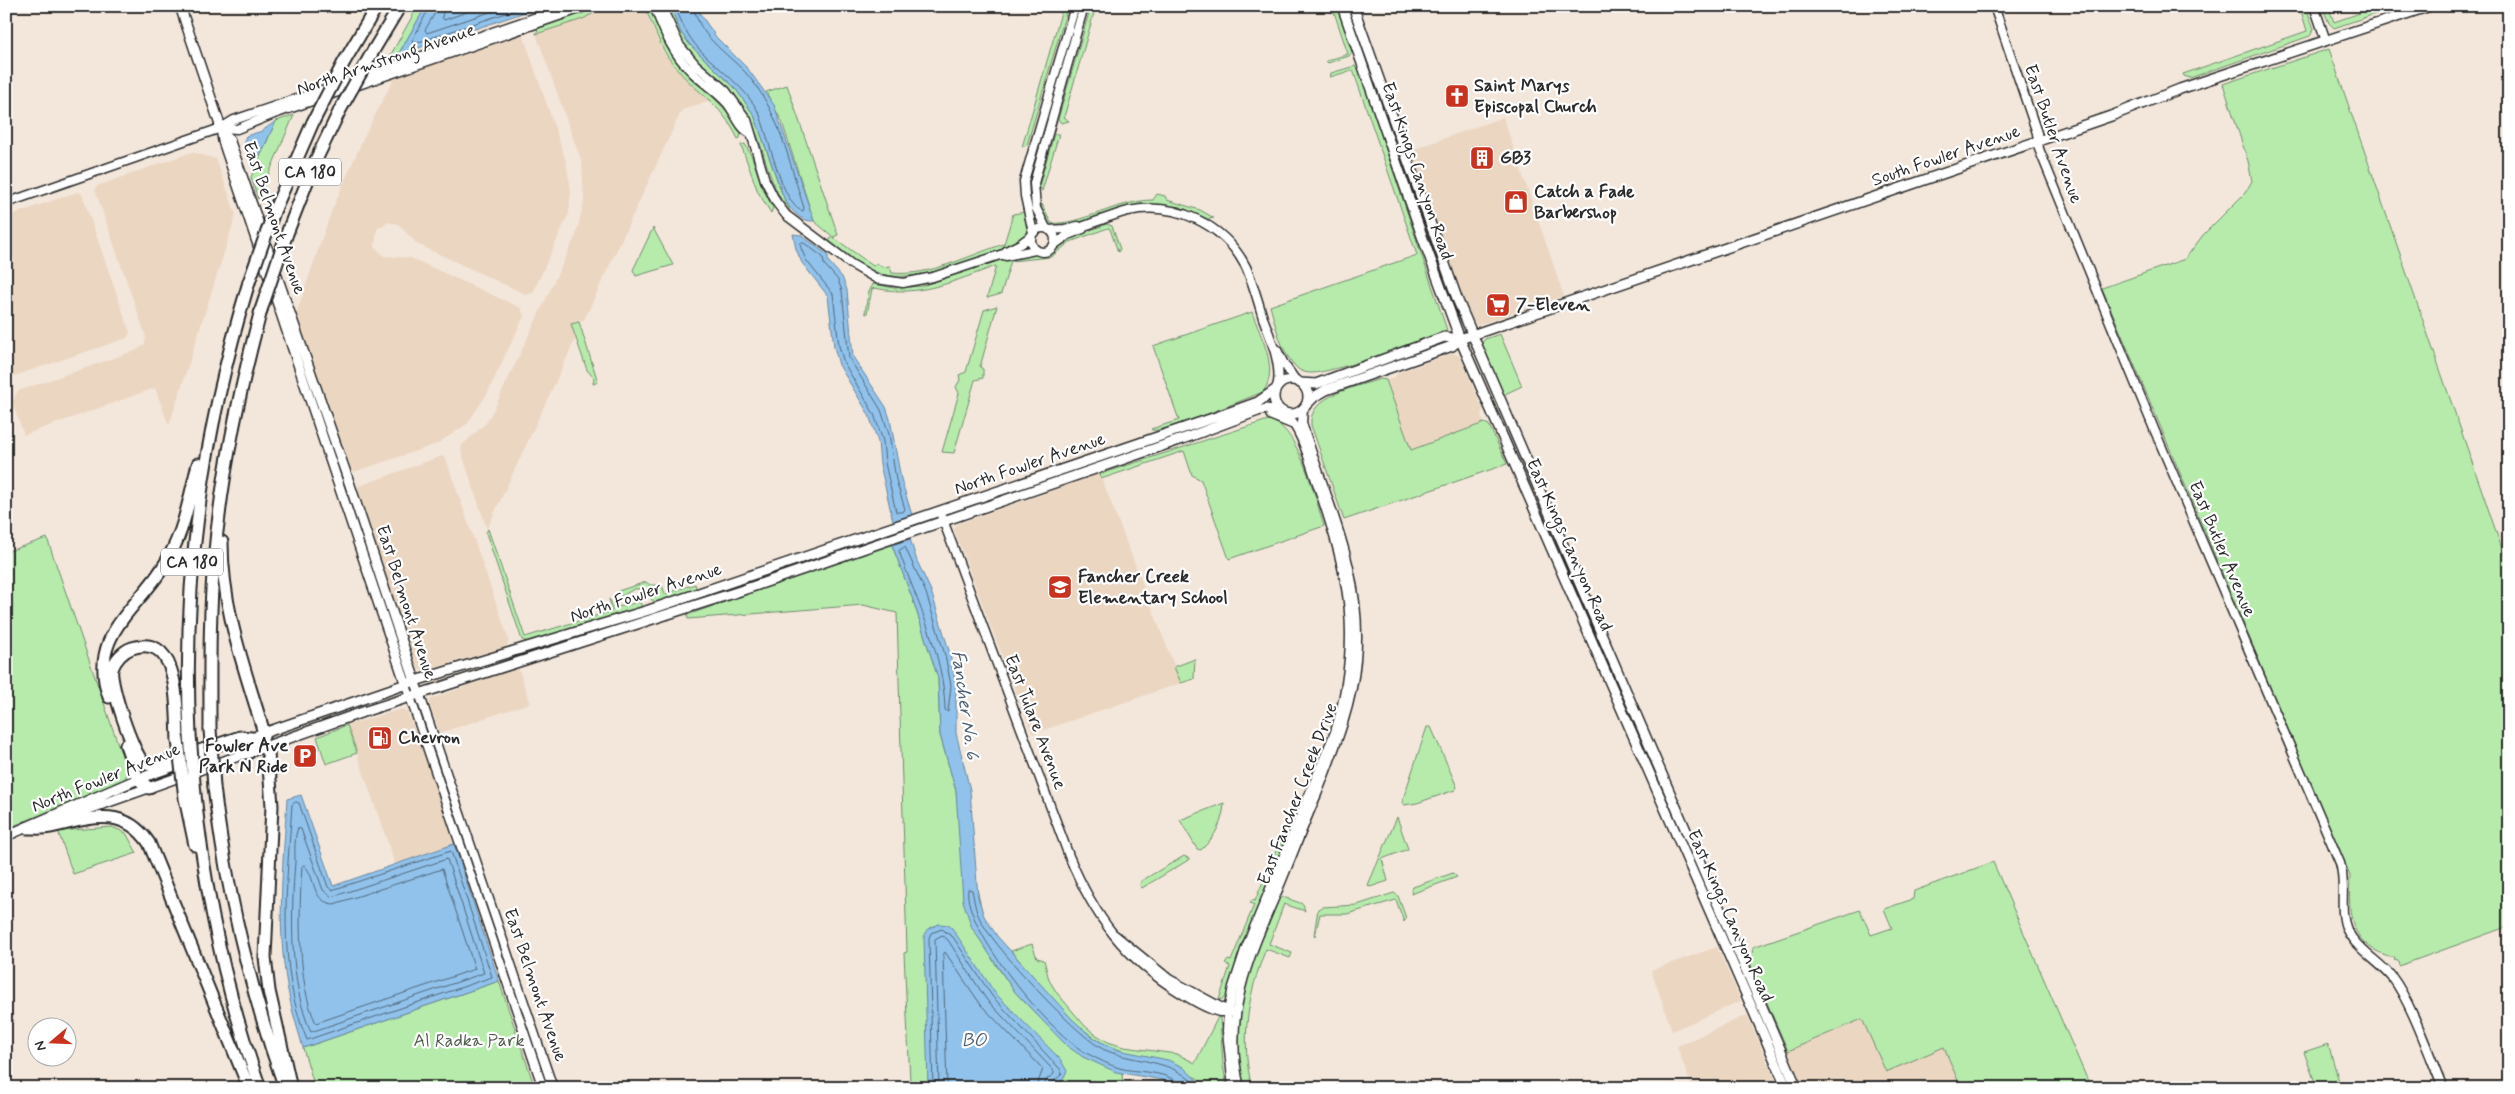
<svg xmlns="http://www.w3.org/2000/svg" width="2515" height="1094" font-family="Mynerve,sans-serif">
<rect width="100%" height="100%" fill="#f3e7db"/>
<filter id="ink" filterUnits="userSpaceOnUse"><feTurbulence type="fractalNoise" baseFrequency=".02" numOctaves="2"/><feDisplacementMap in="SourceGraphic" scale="10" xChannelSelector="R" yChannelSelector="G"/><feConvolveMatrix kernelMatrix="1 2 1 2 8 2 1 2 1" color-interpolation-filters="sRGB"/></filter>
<g filter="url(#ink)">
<path fill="#ebd6c2" d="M 606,6 L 643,6 L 663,52 L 683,76 L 711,100 L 682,110 L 584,320 L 571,324 L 576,338 L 487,529 L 461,451 L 462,445 L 486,423 L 494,409 L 576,235 L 584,201 L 582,163 L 536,34 L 583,19 Z
M 519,34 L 524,37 L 566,161 L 571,190 L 569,213 L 533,293 L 527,295 L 417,244 L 398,224 L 388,222 L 377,229 L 375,247 L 384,256 L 411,258 L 521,308 L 524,316 L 487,394 L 467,424 L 437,444 L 354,472 L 351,468 L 296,314 L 331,212 L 363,139 L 395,76 Z
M 1503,117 L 1564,296 L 1478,325 L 1472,321 L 1460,293 L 1449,256 L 1435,219 L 1432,216 L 1409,151 Z
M 192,152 L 216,159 L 236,215 L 169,426 L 155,388 L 24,435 L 12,402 L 18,391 L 137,350 L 145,344 L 146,337 L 95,190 L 97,186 Z
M 77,192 L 82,194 L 130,333 L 127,338 L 8,378 L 6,377 L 6,217 Z
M 1453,353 L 1460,356 L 1483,410 L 1481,415 L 1484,423 L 1411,450 L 1386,380 L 1394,378 L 1397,373 Z
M 442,456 L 446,459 L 509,640 L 506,647 L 424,671 L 418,669 L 357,489 L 359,486 Z
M 1100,474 L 1181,683 L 1032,734 L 954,530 L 957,524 Z
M 518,667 L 530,703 L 440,733 L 429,703 L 431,699 Z
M 402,709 L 407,711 L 423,751 L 454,844 L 395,864 L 347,725 Z
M 1717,947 L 1741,1001 L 1672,1031 L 1651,970 Z
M 1747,1015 L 1779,1088 L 1692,1088 L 1677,1046 Z
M 1863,1019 L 1886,1071 L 1944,1047 L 1961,1088 L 1804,1088 L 1788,1051 Z"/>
<path fill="#b6ebac" stroke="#708b6c" d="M 418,6 L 426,6 L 398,55 L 389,58 Z
M 595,6 L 606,6 L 583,19 L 536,34 L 539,27 Z
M 643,6 L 650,6 C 658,25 662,43 675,59 C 696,87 725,100 741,134 L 740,138 L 738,139 C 720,101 696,94 673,64 C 658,46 655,25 643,6 Z
M 664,6 L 670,6 L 681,33 L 691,46 L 735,88 L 754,115 L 781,191 L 791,213 C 765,183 766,144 746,111 C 734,91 714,79 698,62 C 682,46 674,26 664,6 Z
M 1063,6 L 1068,6 L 1027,145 L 1022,147 Z
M 1091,6 L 1096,6 L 1064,117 L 1069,121 L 1061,123 L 1058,119 Z
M 1332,6 L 1337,6 L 1352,52 L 1349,56 L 1328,63 L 1326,61 L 1348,54 Z
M 2322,6 L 2328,6 L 2334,22 L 2380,6 L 2398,6 L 2334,28 L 2329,23 Z
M 2300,7 L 2305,7 L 2307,10 L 2314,29 L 2310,36 L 2190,78 L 2184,76 L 2183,74 L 2307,31 Z
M 2329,49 L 2509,569 L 2509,926 L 2399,966 L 2398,961 L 2394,960 L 2395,958 C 2349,946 2348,917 2350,876 L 2102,288 L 2185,259 L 2203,235 L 2245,193 L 2252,181 L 2248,161 L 2223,84 Z
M 1355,66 L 1359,70 L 1447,330 C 1438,340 1329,373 1312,373 C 1307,373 1302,372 1298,369 C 1281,354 1276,326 1270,306 L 1417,255 L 1353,70 L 1330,77 L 1331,73 Z
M 787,85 L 838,235 L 833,237 L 873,266 L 877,263 L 882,267 L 890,266 L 892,273 C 929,277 969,255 1004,244 L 1013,214 L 1025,212 L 1029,227 L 1028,235 C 998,254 916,285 881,274 C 861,268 846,254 829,241 L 832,236 L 814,221 L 782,122 L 766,92 Z
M 294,115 L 258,199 L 251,177 L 276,121 Z
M 1054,134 L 1059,134 L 1042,191 L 1039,186 Z
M 745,144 L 752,157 L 762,187 L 773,208 L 771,213 L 758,192 L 741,145 Z
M 1157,194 L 1165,196 L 1167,200 L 1200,210 L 1214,218 L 1208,219 L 1180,207 L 1142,204 L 1118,209 L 1073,225 L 1050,227 L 1041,209 L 1042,204 L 1051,223 C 1078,226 1119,200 1153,200 Z
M 1107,224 L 1112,226 L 1120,249 L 1118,252 L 1110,229 L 1108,228 L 1070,242 L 1051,257 L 1011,261 L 1001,294 L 987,298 L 996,266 C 954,281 920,298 875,288 L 872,289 L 867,314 L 865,313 L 868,294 L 873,284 L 894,288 L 922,286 L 1014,255 L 1049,253 L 1061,241 Z
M 653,228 L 673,265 L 636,276 L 633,270 Z
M 997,306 L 980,367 L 983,369 L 983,378 L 975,380 L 954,453 L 942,452 L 959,393 L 956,387 L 960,380 L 959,375 L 966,372 L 984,310 Z
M 1252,312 C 1260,336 1280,369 1263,392 C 1247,398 1162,434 1152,430 L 1151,429 L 1179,420 L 1153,346 Z
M 579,322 L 598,382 L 593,384 L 594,378 L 587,370 L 571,324 Z
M 1500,334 L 1522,386 L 1503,395 L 1482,343 L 1485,339 Z
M 1380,379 L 1386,380 L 1411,450 L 1484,423 L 1489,425 L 1507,464 L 1344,520 L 1311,425 C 1308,395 1357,387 1380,379 Z
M 1268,420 C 1298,423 1316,501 1324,526 L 1229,559 L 1201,480 L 1192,475 L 1184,451 L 1101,479 L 1100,474 Z
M 488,529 L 525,637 L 612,611 L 609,599 C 617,613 628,603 640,602 L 642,607 L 529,642 L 522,640 L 486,533 Z
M 47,538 L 128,773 L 124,780 L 6,829 L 6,552 Z
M 892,545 L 913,600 L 938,678 L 940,735 L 956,791 L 992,959 L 1014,991 L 1042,1020 L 1083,1057 L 1122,1073 L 1123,1088 L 908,1088 L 908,1082 L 910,1081 L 904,953 L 907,952 L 897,613 L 863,605 L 688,619 L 687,615 Z
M 646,582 L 650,585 L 662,585 L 665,594 L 695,584 L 696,587 L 693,590 L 657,602 L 653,601 L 642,589 L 634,589 L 620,597 L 618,595 L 618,591 Z
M 1195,659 L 1194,679 L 1181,683 L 1174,667 Z
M 347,725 L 357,753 L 326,764 L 317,737 Z
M 1427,727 L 1431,727 L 1457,787 L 1455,790 L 1417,803 L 1404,805 L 1402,802 Z
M 1224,803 C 1223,822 1215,837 1201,850 L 1197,849 L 1180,820 Z
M 1397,817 L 1408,849 L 1382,859 L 1388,881 L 1370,887 L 1368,885 Z
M 112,827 L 126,833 L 137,853 L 73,874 L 58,831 Z
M 1280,841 L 1283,848 L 1240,955 L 1228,997 L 1219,1000 L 1230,966 L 1225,964 L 1228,960 L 1231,961 L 1254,905 L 1250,903 L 1252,900 L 1255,901 Z
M 1184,856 L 1190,859 L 1142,888 L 1140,886 L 1141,881 Z
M 1993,862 L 2091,1088 L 1961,1088 L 1944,1047 L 1886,1072 L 1862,1019 L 1788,1051 L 1751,966 L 1753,947 L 1860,910 L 1871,935 L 1892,928 L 1884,909 L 1913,899 L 1914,891 Z
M 1453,873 L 1457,877 L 1411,894 L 1413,887 Z
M 1394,893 L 1398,896 L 1406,918 L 1404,922 L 1396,900 L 1347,914 L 1320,914 L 1315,936 L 1314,935 L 1318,909 L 1322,907 L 1357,905 Z
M 1283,897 L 1303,904 L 1305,911 L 1284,904 L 1269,944 L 1292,953 L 1290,958 L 1266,949 C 1248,993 1240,1040 1252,1088 L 1245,1088 C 1231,1038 1243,984 1261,937 L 1264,936 L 1279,899 Z
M 1032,944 L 1037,958 L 1044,960 L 1049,980 L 1057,993 L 1085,1026 L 1095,1034 L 1108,1042 L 1124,1047 L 1177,1054 L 1195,1063 L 1218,1017 L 1220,1018 L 1223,1065 L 1227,1088 L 1205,1088 L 1197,1078 L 1106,1045 C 1068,1024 1040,983 1011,951 Z
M 499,981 L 535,1088 L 315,1088 L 303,1048 Z
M 2328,1044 L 2341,1088 L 2317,1088 L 2304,1052 Z"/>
<path fill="#90c2ec" stroke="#68869f" d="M 426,6 L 543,6 L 398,55 Z
M 670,6 L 698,6 L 701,15 L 716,37 L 748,69 L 774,105 L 814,221 C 801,222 792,211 785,201 L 754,115 L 735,88 L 691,46 L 681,33 Z
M 276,121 L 254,169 L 244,141 L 246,136 L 262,131 Z
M 793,234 L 801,235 L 828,255 L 828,261 L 842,277 L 847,290 L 853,357 L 886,407 L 890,419 L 901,479 L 912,515 L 893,521 L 880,464 L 878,442 L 869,415 L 839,365 L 834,347 L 828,296 L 802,263 L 796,249 Z
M 910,539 L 917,561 L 931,591 L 950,654 L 956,685 L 956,733 L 970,790 L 978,897 L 984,916 L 997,936 L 1072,1019 L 1093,1038 L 1118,1050 L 1168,1060 L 1183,1067 L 1205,1088 L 1177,1088 L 1163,1080 L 1116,1072 L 1083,1057 L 1067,1046 L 1014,991 L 972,928 L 963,901 L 956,791 L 940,735 L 938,678 L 913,600 L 892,545 Z
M 301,795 L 333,886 L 454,844 L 499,981 L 303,1048 C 299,1032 293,1016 290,1000 C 275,934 283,866 287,799 Z
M 939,924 L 948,925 L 952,928 L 995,993 L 1060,1059 L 1067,1071 L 1061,1083 L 1050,1088 L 928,1088 L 924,937 L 928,929 Z"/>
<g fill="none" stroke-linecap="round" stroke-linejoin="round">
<path stroke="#536778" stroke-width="1" d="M 430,6 L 412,41 L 413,44 L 527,6
M 436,6 L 435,13 L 425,30 L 427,33 L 508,6
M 444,6 L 442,17 L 444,20 L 484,6
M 675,6 C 681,22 688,37 699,49 C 720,71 745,86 759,113 C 768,133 782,207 803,211 L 804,208 C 789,162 779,109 745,72 C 727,53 697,35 694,6
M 801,243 L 804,243 L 823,257 L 824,264 L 838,280 L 842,291 L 849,358 L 881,410 L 889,434 L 896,480 L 905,509 L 903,512 L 896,512 L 885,463 L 883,441 L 874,414 L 844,363 L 839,346 L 833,294 L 806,260 L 801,248 Z
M 905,547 L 926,593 L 945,655 L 951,685 L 948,712 L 945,710 C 944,654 917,603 899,551 Z
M 296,802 L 299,803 L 328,887 L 332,890 L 451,851 L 492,977 L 307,1040 C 276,966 287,882 292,805 Z
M 298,828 L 301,829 L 323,890 L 332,897 L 447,859 L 484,973 L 311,1032 C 289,983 291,915 295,862 C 295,851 294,837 298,828 Z
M 304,865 C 317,877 310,902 334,904 L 442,869 L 475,969 L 316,1023 C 297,985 299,909 302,867 Z
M 933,1088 L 929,938 L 931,933 L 942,929 L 953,937 L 992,996 L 1060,1069 L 1062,1074 L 1052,1083 L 1050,1088
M 939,1088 L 935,939 L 942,935 L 948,940 L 986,999 L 1054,1071 L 1054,1074 L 1046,1080 L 1044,1088
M 947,1088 L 943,955 L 945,952 L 981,1005 L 1043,1069 L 1036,1088
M 1179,1088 L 1177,1082 C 1161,1070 1138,1073 1119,1068 C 1109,1065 1098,1059 1088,1054 C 1053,1037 962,928 968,889 L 972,890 C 974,899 975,910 980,919 C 993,946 1079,1039 1105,1050 C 1138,1064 1174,1058 1198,1088"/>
<defs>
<path id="minor" d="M 654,6 C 664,31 672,53 692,72 C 703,83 716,91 727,103 C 735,112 739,128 750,133
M 661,6 L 680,46 L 696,65 L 726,91 L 747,120 L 765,180 L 776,202 L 786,215 L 851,264 L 877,279 L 903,283 L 933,277 L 1003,254 L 1006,256 L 1035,250
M 1994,6 L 2037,133 L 2039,149 L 2154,429 L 2340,863 C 2347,885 2338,909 2347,930 C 2357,950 2379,961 2392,977 C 2411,1002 2430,1057 2443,1088
M 2314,6 L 2326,41
M 221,128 L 237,129 L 274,114 L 588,6
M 6,203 L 221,128 L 234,120 L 569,6
M1031 240a12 12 0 1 1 24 0a12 12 0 1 1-24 0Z
M 1046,228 L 1036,208 L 1034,183 L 1084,6
M 1049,230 L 1065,229 L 1078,226
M 1033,233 L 1025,196 L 1024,181 L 1075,6
M 1054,245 L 1068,235 L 1083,229 L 1084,226 C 1099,221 1113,215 1128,211 C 1175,201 1224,224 1246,267 C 1253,283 1258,301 1263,318 C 1270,336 1283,368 1277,387
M 1006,251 L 1020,244 L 1031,236
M 1277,350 L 1284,364 L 1296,381
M 940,512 L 1069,856 C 1094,916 1125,959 1181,993 C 1192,1000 1207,1009 1220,1012 C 1223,1012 1227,1011 1231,1012
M 415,681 L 553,1088
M 406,685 L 543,1088
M 1115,935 L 1169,979 L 1228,1011
M 1233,1088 L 1227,1031 L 1228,1011 L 1233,987 L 1246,947 L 1335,732 C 1363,636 1349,577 1318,486 C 1309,461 1303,432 1285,413
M 1240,1088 C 1222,1016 1249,956 1277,892 C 1291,859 1303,826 1317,794 C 1334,750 1352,707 1356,660 C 1364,573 1327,504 1302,423 L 1303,409"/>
<path id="major" d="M 180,6 L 221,128 L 223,141 L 406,685
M 1342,6 L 1422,236 L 1460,339 L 1787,1088
M 1353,6 L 1458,301 L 1797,1088
M 222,129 L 229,139 L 348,479 L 415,681
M1274 397a17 17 0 1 1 34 0a17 17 0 1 1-34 0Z
M 1300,383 L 1316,384 L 1444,337 L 1460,339
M 1306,405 L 1314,397 L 1326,390 L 1452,346 L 1460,339 L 1472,335 L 2111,116 L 2180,89 L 2430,6
M 1271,415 L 1293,424
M 258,735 L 415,681 L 649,610 L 1219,416 L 1258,402 L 1275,390
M 52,822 L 363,712 L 740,591 L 1191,436 L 1258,411 L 1266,409 L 1280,411
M 6,836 L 138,779 L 211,753"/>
<path id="highway" d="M 373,51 L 400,6
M 344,62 L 377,6
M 275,209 L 313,122
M 286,236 L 314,164 L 340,110
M 222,542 C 222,610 245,669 264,733 L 261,743 L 248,753
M 109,697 C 86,631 144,607 170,555 C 185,527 190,495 198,464
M 210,729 C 210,673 209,618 214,562 C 221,477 239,392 261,310
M 190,735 C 182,577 203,433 249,282
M 178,740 C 176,713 182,631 132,648 C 123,651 115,660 112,669 C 109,683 133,753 143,762 C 149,766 155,766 161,764 L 240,737 L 252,738 L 261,743 L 268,753 L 272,806 L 265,957 L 269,991 L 291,1088
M 126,745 L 138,779 L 149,788
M 214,787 C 226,890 250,990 285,1088
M 195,795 C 205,895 226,993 260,1088
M 185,798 L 195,845
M 27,828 C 35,828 43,829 51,827 C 87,819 123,804 149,843 L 249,1088"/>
</defs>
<use href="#minor" stroke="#2b2b2b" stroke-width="11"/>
<use href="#major" stroke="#2b2b2b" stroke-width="12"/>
<use href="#highway" stroke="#2b2b2b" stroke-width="15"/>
<use href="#minor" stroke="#fff" stroke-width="8"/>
<use href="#major" stroke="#fff" stroke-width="9"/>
<use href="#highway" stroke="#fff" stroke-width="11"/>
<defs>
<path id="highway-bridge" d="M 340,110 L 373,51
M 313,122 L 344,62
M 249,282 L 275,209
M 261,310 L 286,236
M 210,729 L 214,787
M 190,735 L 195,795
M 178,740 L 185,798"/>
</defs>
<use href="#highway-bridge" stroke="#2b2b2b" stroke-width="15" stroke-linecap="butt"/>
<use href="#highway-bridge" stroke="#fff" stroke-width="11"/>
</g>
</g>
<defs>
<symbol id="church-square" viewBox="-11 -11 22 22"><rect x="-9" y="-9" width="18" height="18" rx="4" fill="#c8321e" stroke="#fff"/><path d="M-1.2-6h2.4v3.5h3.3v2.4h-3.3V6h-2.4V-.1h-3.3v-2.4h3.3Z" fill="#fff"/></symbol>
<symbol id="building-square" viewBox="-11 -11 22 22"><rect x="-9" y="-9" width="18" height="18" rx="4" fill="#c8321e" stroke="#fff"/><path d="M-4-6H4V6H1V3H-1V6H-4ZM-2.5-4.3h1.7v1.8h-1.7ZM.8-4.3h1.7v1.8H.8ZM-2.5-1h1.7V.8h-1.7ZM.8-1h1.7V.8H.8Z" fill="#fff"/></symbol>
<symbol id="shop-square" viewBox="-11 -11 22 22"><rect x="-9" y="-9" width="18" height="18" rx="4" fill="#c8321e" stroke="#fff"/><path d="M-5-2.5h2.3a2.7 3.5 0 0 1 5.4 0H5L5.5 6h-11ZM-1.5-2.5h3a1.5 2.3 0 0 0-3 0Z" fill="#fff"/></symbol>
<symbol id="supermarket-square" viewBox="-11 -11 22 22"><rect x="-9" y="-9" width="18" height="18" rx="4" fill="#c8321e" stroke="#fff"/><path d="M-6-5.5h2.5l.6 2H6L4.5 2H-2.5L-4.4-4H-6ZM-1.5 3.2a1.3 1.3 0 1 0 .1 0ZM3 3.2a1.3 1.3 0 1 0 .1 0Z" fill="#fff"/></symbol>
<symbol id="school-square" viewBox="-11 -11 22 22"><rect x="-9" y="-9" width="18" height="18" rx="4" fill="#c8321e" stroke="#fff"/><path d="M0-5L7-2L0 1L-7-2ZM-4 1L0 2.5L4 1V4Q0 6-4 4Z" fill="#fff"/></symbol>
<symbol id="fuel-square" viewBox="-11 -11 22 22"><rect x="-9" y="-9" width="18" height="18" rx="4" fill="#c8321e" stroke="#fff"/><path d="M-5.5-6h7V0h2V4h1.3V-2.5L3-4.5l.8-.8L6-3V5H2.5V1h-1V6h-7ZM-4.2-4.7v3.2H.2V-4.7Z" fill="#fff"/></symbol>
<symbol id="parking-square" viewBox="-11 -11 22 22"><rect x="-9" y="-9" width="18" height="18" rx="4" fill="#c8321e" stroke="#fff"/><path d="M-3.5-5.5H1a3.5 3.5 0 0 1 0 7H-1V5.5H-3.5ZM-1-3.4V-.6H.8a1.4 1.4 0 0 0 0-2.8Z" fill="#fff"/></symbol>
</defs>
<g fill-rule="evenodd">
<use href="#church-square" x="1443" y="82" width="28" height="28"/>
<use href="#building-square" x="1468" y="144" width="28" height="28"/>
<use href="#shop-square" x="1502" y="188" width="28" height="28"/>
<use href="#supermarket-square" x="1484" y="291" width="28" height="28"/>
<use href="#school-square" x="1046" y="573" width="28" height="28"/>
<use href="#fuel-square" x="366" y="724" width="28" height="28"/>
<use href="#parking-square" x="291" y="742" width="28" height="28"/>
</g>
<g text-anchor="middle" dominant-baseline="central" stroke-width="4.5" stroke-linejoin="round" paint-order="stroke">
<g fill="#fff" stroke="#6b6b6b" stroke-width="1">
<rect x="279" y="158.5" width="62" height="27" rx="4"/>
<rect x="161" y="548.5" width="62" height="27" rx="4"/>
</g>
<g font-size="16" font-weight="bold" fill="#2b2b2b">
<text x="310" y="172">CA 180</text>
<text x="192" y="562">CA 180</text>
</g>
<g font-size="18" fill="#2b2b2b" stroke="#fff">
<text transform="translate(386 60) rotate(-19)">North Armstrong Avenue</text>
<text transform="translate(2053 134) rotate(71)">East Butler Avenue</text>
<text transform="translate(1946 156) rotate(-19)">South Fowler Avenue</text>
<text transform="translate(1417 171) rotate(71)">East Kings Canyon Road</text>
<text transform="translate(274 218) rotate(71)">East Belmont Avenue</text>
<text transform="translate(1030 464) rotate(-19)">North Fowler Avenue</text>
<text transform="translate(1569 545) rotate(66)">East Kings Canyon Road</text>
<text transform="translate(2222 549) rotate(67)">East Butler Avenue</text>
<text transform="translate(646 593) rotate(-18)">North Fowler Avenue</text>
<text transform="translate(406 602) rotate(72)">East Belmont Avenue</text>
<text transform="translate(1035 722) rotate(69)">East Tulare Avenue</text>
<text transform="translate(106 778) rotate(-22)">North Fowler Avenue</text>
<text transform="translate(1298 794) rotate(-69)">East Fancher Creek Drive</text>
<text transform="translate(1730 916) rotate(66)">East Kings Canyon Road</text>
<text transform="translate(535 985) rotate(71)">East Belmont Avenue</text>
</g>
<g font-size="18" font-weight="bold" fill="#2b2b2b" stroke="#fff" text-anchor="start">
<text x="1474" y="86">Saint Marys<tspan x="1474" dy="21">Episcopal Church</tspan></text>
<text x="1500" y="158">GB3</text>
<text x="1534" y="192">Catch a Fade<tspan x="1534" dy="21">Barbershop</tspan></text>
<text x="1516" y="305">7-Eleven</text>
<text x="1078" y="577">Fancher Creek<tspan x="1078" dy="21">Elementary School</tspan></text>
<text x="398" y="738">Chevron</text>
<text x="288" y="746" text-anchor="end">Fowler Ave<tspan x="288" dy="21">Park N Ride</tspan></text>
</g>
<g font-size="18" fill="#4e5b4b" stroke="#fff">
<text x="469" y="1041">Al Radka Park</text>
</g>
<g font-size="19" font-style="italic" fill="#4e606f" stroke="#fff">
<text transform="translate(965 705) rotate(82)">Fancher No. 6</text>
<text x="974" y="1040">BO</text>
</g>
</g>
<rect width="2515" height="1094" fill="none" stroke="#fff" stroke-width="25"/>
<rect x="12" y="12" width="2490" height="1069" fill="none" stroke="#2b2b2b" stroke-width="2" filter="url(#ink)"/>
<g transform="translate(52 1042) rotate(251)"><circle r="24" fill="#ffffff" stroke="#aaaaaa"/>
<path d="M0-4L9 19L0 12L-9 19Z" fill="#c8321e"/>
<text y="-8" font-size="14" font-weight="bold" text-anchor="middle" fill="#2b2b2b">N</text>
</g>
</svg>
